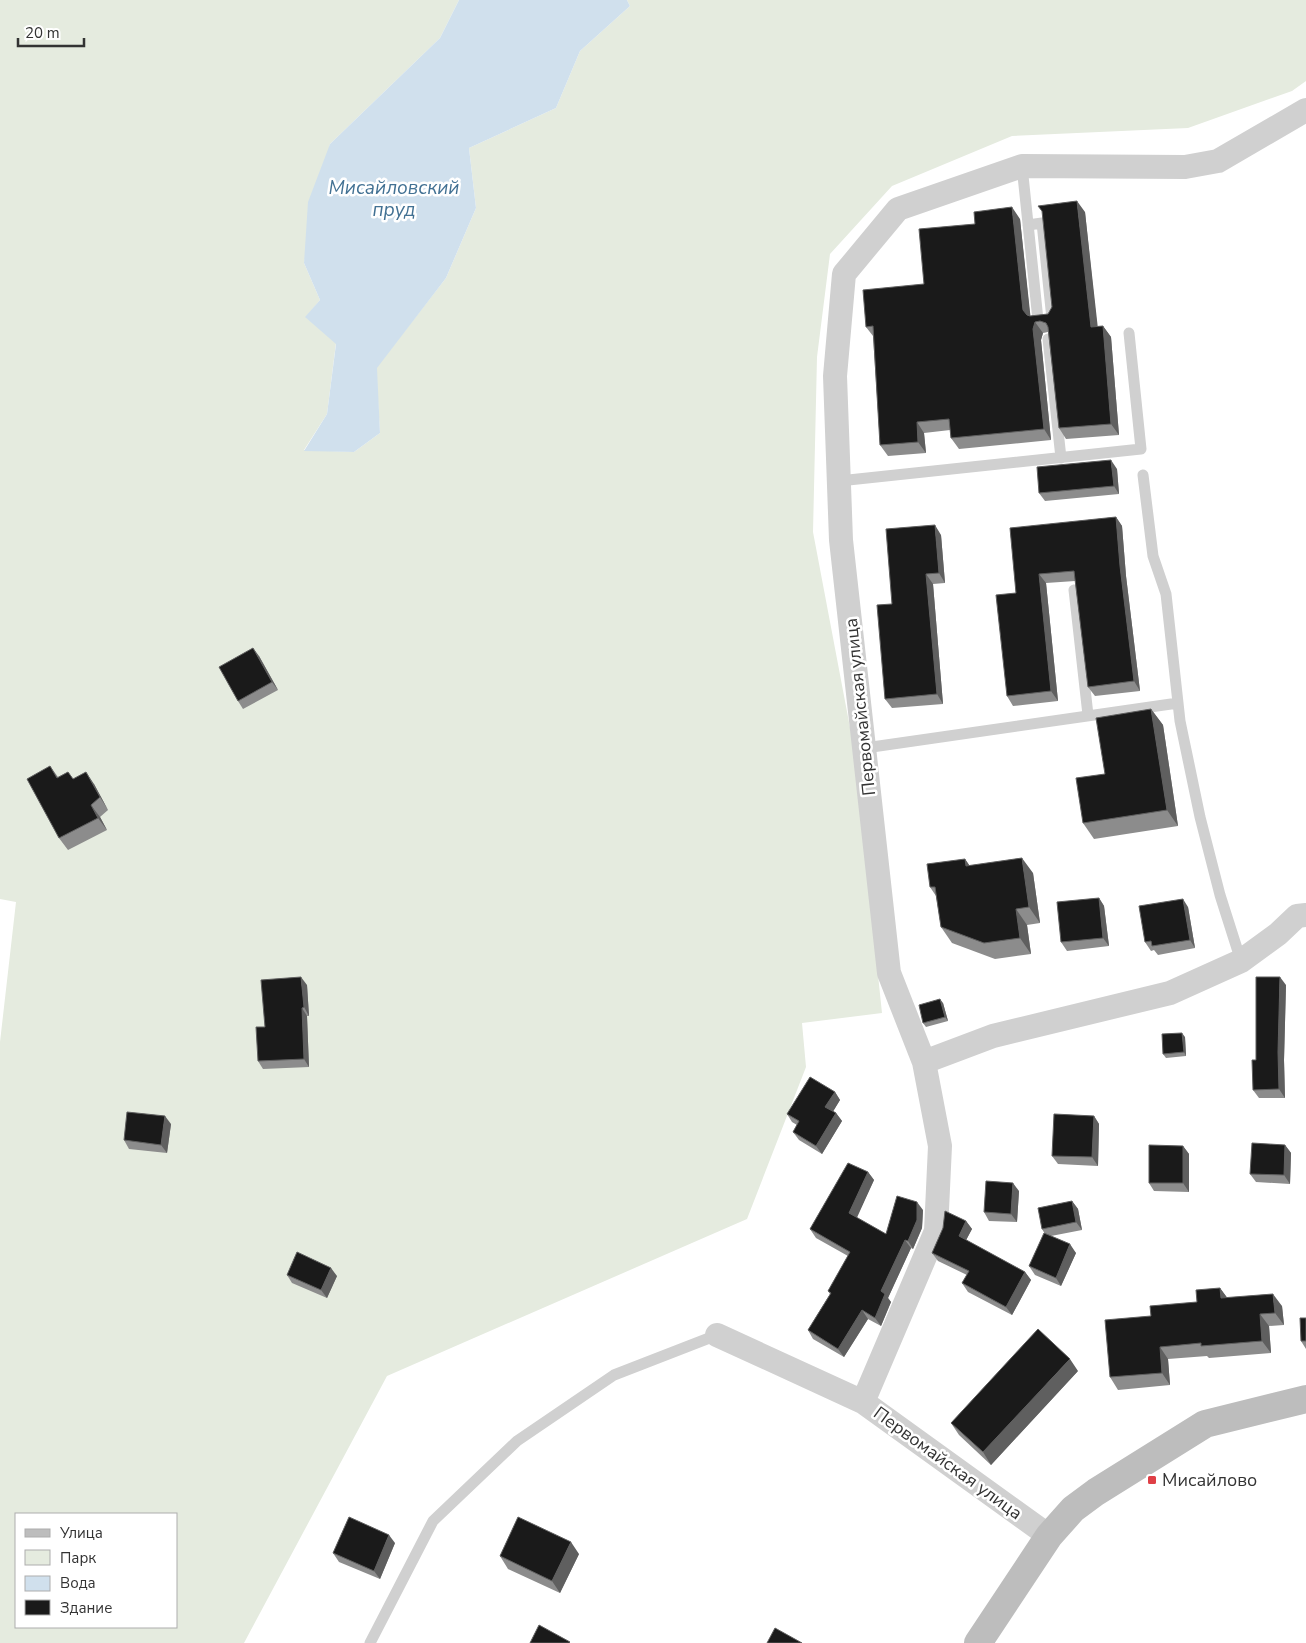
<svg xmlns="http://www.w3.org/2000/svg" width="1306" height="1643" font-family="'Nunito Sans',sans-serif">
<rect width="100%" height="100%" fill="#fff"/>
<path fill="#e5ebdf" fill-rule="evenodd" d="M 0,0 L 459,0 L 440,38 L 330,144 L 304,263 L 320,300 L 306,317 L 336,343 L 327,414 L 304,450 L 354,452 L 380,433 L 376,368 L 446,278 L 476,208 L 469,148 L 556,108 L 580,51 L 630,6 L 627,0 L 1306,0 L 1306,81 L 1292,91 L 1188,128 L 1012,136 L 892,186 L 830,254 L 817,357 L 813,532 L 855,754 L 882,1013 L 802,1023 L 806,1067 L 747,1219 L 387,1376 L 244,1643 L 0,1643 L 0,1042 L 16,902 L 0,899 ZM 16,1514 L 176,1514 L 176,1627 L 16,1627 Z"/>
<path fill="#d0e0ed" d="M 459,0 L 627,0 L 630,6 L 580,51 L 556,108 L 469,148 L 476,208 L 446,278 L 377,368 L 380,433 L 354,452 L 304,451 L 327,414 L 336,344 L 305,317 L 320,300 L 304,263 L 308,202 L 330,144 L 440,38 Z"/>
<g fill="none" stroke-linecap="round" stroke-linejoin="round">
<path stroke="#d0d0d0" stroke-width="11" d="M 1022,166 L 1038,320 L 1052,319 L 1042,223 L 1028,225
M 1048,339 L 1061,458
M 1143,475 L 1153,556 L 1166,594 L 1180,721 L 1200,817 L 1220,895 L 1241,961
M 839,481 L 1141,449 L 1129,333
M 1074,590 L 1088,715
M 865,748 L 1178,703
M 370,1643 L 433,1521 L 517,1441 L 614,1375 L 717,1335"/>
<path stroke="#d0d0d0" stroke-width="24" d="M 924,1062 L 993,1036 L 1170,993 L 1241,961 L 1278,934 L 1297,916 L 1306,915
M 717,1335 L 863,1402 L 1049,1536
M 863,1402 L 936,1231 L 940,1146 L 924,1062 L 889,973 L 841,540 L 835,376 L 844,274 L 898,209 L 1022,166 L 1185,167 L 1218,161 L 1306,110"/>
<path stroke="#bdbdbd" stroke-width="28" d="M 978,1643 L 1049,1536 L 1073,1509 L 1096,1492 L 1205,1424 L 1306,1399"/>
</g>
<path fill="#8c8c8c" d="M 1085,212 L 1097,326 L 1103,326 L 1111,337 L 1119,435 L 1066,439 L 1059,428 L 1048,332 L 1043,333 L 1041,340 L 1051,440 L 959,449 L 951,438 L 950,430 L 924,433 L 926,453 L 888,456 L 880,445 L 873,336 L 866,327 L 924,284 L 1020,219 L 1030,316 L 1048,314 L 1052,307 Z
M 1117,469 L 1119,494 L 1045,501 L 1039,493 Z
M 1116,517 L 1122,526 L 1126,576 L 1140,691 L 1095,696 L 1088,687 L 1075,581 L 1046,583 L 1058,701 L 1013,706 L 1007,696 L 1016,593 L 1010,528 Z
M 941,535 L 945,583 L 933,584 L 943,704 L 892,708 L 885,699 L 892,604 Z
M 259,656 L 278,690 L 243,709 L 238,701 Z
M 1151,709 L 1163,725 L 1178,826 L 1094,839 L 1083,823 L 1105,774 Z
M 50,766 L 58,777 L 68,772 L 73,779 L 94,784 L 108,810 L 100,817 L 107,830 L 68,850 L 59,838 Z
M 965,859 L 969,865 L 1033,873 L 1040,923 L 1027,925 L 1031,954 L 995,959 L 952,943 L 941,927 L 936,896 L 930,887 Z
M 1099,898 L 1104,906 L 1109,946 L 1067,951 L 1061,942 Z
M 1188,907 L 1195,948 L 1158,955 L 1154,950 L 1151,951 L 1145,942 Z
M 307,985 L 309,1016 L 307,1016 L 309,1067 L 263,1069 L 258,1061 L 265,1027 Z
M 1286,985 L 1284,1060 L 1285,1098 L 1259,1098 L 1253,1090 L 1256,1060 Z
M 943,1003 L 948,1021 L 926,1027 L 923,1023 Z
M 1185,1037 L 1186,1056 L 1166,1058 L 1163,1054 Z
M 835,1092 L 840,1100 L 833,1111 L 836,1113 L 842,1121 L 822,1154 L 799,1140 L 793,1132 L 797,1125 L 792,1122 L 787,1114 Z
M 1094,1116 L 1099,1124 L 1098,1166 L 1058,1164 L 1052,1156 Z
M 171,1124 L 167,1153 L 129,1149 L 124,1140 Z
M 1285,1145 L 1291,1153 L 1290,1184 L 1256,1182 L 1250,1174 Z
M 1183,1146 L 1189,1154 L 1189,1192 L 1154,1191 L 1149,1183 Z
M 868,1172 L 874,1180 L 856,1218 L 886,1234 L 923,1210 L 922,1228 L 913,1249 L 911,1248 L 888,1298 L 891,1302 L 881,1326 L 868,1319 L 844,1357 L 813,1339 L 808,1330 L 830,1294 L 828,1291 L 848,1256 L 816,1238 L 810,1229 Z
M 1019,1191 L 1017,1222 L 989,1221 L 984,1212 Z
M 1072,1201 L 1078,1209 L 1082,1230 L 1051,1236 L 1076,1253 L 1061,1286 L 1035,1275 L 1029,1266 L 1045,1234 L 1042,1229 Z
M 966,1221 L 972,1229 L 966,1240 L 1025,1272 L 1031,1280 L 1012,1315 L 968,1292 L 962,1283 L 967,1275 L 938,1261 L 932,1253 Z
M 287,1275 L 337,1276 L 327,1298 L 292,1283 Z
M 1220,1288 L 1227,1298 L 1282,1306 L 1284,1325 L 1269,1326 L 1271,1353 L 1209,1358 L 1207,1356 L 1168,1359 L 1170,1385 L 1118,1390 L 1110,1377 L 1151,1316 L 1197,1302 Z
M 1306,1318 L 1306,1349 L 1301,1341 Z
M 1078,1371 L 991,1465 L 959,1435 L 951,1423 Z
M 395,1543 L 380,1579 L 339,1562 L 333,1553 Z
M 579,1554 L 560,1593 L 508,1569 L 500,1556 Z"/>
<path fill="#5f5f5f" d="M 1077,201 L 1085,212 L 1099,338 L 1091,327 Z
M 1012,207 L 1020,219 L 1031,321 L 1023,310 Z
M 1035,322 L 1043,333 L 1041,340 L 1051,440 L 1044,429 L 1033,329 Z
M 1103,326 L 1111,337 L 1119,435 L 1111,424 Z
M 917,422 L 924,433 L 926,453 L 918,442 Z
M 1111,460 L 1117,469 L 1119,494 L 1114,486 Z
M 1116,517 L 1122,526 L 1126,576 L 1140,691 L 1134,681 L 1120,566 Z
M 935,525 L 941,535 L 945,583 L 939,573 Z
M 926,574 L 933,584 L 943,704 L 937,694 Z
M 1039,574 L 1046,583 L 1058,701 L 1051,691 Z
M 253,648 L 259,656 L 278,690 L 272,682 Z
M 1151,709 L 1163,725 L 1178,826 L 1167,810 Z
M 86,772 L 94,784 L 108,810 L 100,797 Z
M 91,805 L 100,817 L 107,830 L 98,818 Z
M 1022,858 L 1033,873 L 1040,923 L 1029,907 Z
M 965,859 L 976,875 L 966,866 Z
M 1099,898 L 1104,906 L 1109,946 L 1103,938 Z
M 1183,899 L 1188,907 L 1195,948 L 1190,940 Z
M 1016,909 L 1027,925 L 1031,954 L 1020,938 Z
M 301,977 L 307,985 L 309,1016 L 304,1007 Z
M 1280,977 L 1286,985 L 1284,1060 L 1285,1098 L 1279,1089 L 1278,1052 Z
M 940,999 L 943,1003 L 948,1021 L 945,1017 Z
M 302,1008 L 307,1016 L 309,1067 L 304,1059 Z
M 1182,1033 L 1185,1037 L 1186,1056 L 1184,1052 Z
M 835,1092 L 840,1100 L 831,1115 L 825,1107 Z
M 836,1113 L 842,1121 L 822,1154 L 816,1146 Z
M 165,1116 L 171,1124 L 167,1153 L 161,1145 Z
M 1094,1116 L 1099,1124 L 1098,1166 L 1092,1157 Z
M 1285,1145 L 1291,1153 L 1290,1184 L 1284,1175 Z
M 1183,1146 L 1189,1154 L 1189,1192 L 1183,1183 Z
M 868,1172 L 874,1180 L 855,1222 L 849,1213 Z
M 1013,1183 L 1019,1191 L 1017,1222 L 1011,1214 Z
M 1072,1201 L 1078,1209 L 1082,1230 L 1076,1222 Z
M 917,1202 L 923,1210 L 922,1228 L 913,1249 L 908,1241 Z
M 966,1221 L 972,1229 L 964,1244 L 959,1236 Z
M 905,1240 L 911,1248 L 888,1298 L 891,1302 L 881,1326 L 875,1318 L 881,1291 Z
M 1070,1244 L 1076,1253 L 1061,1286 L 1056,1278 Z
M 331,1268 L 337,1276 L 327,1298 L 321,1290 Z
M 1025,1272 L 1031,1280 L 1012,1315 L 1006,1307 Z
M 1220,1288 L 1229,1300 L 1221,1298 Z
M 1273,1294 L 1282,1306 L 1284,1325 L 1275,1313 Z
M 862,1310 L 868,1319 L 844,1357 L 838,1349 Z
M 1260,1314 L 1269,1326 L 1271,1353 L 1262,1341 Z
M 1160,1347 L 1168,1359 L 1170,1385 L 1162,1373 Z
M 1070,1359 L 1078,1371 L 991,1465 L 983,1452 Z
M 389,1535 L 395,1543 L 380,1579 L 374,1571 Z
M 571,1542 L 579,1554 L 560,1593 L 552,1581 Z"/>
<path fill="#1a1a1a" stroke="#5f5f5f" d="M 1077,201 L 1091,327 L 1103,326 L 1111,424 L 1059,428 L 1048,327 L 1046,323 L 1040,321 L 1035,322 L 1033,329 L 1044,429 L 951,438 L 949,419 L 917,422 L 918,442 L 880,445 L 873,326 L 866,327 L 863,290 L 924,284 L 919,229 L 975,224 L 974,212 L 1012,207 L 1023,310 L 1027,315 L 1030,316 L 1048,314 L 1052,307 L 1042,211 L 1038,206 Z
M 1111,460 L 1114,486 L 1039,493 L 1037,467 Z
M 1116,517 L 1120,566 L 1134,681 L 1088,687 L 1074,571 L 1039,574 L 1051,691 L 1007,696 L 996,595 L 1016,593 L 1010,528 Z
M 935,525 L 939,573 L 926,574 L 937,694 L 885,699 L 877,605 L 892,604 L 886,529 Z
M 253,648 L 272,682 L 238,701 L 219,667 Z
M 1151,709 L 1167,810 L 1083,823 L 1076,778 L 1105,774 L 1096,718 Z
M 50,766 L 57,778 L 68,772 L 73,779 L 86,772 L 100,797 L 91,805 L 98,818 L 59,838 L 27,779 Z
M 1022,858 L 1029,907 L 1016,909 L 1020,938 L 984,943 L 941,927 L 935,887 L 930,887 L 927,864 L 965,859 L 966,866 Z
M 1099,898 L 1103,938 L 1061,942 L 1057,902 Z
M 1183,899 L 1190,940 L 1152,946 L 1151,941 L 1145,942 L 1139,906 Z
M 301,977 L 304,1007 L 302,1008 L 304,1059 L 258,1061 L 256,1027 L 265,1027 L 261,980 Z
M 1256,977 L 1280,977 L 1278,1052 L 1279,1089 L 1253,1090 L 1252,1060 L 1256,1060 Z
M 940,999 L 945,1017 L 923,1023 L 919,1005 Z
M 1182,1033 L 1184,1052 L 1163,1054 L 1162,1034 Z
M 810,1077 L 835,1092 L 825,1107 L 836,1113 L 816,1146 L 793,1132 L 799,1121 L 787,1114 Z
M 127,1112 L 165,1116 L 161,1145 L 124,1140 Z
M 1054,1114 L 1094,1116 L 1092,1157 L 1052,1156 Z
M 1252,1143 L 1285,1145 L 1284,1175 L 1250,1174 Z
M 1149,1145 L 1183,1146 L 1183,1183 L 1149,1183 Z
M 848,1163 L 868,1172 L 849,1213 L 886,1234 L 897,1196 L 917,1202 L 917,1220 L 908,1241 L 905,1240 L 881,1291 L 885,1294 L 875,1318 L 862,1310 L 838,1349 L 808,1330 L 831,1293 L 828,1291 L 850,1252 L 810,1229 Z
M 986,1181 L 1013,1183 L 1011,1214 L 984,1212 Z
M 1072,1201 L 1076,1222 L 1042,1229 L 1038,1208 Z
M 945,1211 L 966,1221 L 959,1236 L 1025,1272 L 1006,1307 L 962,1283 L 969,1271 L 932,1253 L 943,1228 Z
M 1044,1233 L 1070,1244 L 1056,1278 L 1029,1266 Z
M 297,1252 L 331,1268 L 321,1290 L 287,1275 Z
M 1220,1288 L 1221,1298 L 1273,1294 L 1275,1313 L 1260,1314 L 1262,1341 L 1201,1346 L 1201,1343 L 1160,1347 L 1162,1373 L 1110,1377 L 1105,1320 L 1151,1316 L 1150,1306 L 1197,1302 L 1196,1290 Z
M 1300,1318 L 1306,1318 L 1306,1341 L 1301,1341 Z
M 1038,1329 L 1070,1359 L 983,1452 L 951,1423 Z
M 349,1517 L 389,1535 L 374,1571 L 333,1553 Z
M 518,1517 L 571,1542 L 552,1581 L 500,1556 Z
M 539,1625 L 570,1642 L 569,1643 L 530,1643 Z
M 775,1628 L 802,1643 L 767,1643 Z"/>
<rect fill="#df3f46" stroke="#fff" stroke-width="2" x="1147" y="1475" width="10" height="10" rx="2.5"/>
<g text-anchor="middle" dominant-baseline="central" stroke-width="5" stroke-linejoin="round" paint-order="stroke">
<g font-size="18" fill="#333" stroke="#fff">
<text transform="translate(860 707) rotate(-96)">Первомайская улица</text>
<text transform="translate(948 1463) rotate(36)">Первомайская улица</text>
</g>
<g font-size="18" fill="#333" stroke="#fff" text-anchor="start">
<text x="1162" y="1480">Мисайлово</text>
</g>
<g font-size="19" font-style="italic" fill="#427193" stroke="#fff">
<text x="394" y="188">Мисайловский<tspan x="394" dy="22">пруд</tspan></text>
</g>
</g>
<rect x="15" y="1513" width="162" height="115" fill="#ffffff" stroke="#adadad"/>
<rect x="25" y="1529" width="25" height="8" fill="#bdbdbd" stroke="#adadad"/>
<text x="60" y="1538" font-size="15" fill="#333333">Улица</text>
<rect x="25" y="1550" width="25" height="15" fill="#e5ebdf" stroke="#adadad"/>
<text x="60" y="1563" font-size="15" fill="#333333">Парк</text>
<rect x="25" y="1576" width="25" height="15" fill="#d0e0ed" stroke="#adadad"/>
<text x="60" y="1588" font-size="15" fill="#333333">Вода</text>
<rect x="25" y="1600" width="25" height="15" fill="#1a1a1a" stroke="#adadad"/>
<text x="60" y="1613" font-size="15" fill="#333333">Здание</text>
<path d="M18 38v8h66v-8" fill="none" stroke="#333333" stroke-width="2.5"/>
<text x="25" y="38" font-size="15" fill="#333333" stroke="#ffffff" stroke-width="4" paint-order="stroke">20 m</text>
</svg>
